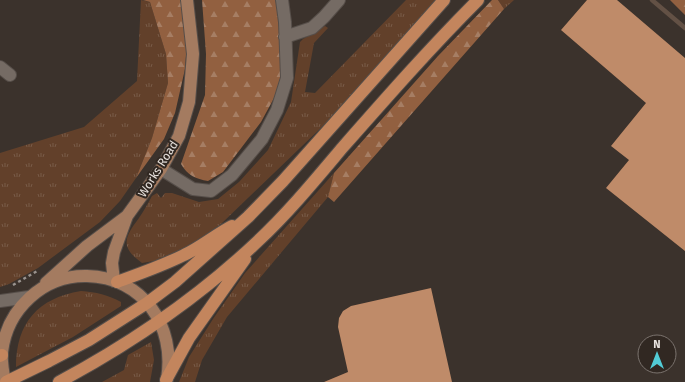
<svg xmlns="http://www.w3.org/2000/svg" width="685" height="382" font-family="'Fira Sans',sans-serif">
<defs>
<pattern id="grass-tufts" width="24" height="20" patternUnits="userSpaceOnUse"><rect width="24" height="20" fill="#62402a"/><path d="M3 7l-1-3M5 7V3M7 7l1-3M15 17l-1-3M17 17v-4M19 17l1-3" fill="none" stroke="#785b48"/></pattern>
<pattern id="forest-firs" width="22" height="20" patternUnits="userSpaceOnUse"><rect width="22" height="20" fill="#926040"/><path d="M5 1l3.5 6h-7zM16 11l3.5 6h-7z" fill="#a67e64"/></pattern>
</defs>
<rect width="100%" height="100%" fill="#3b322c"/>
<path fill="url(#grass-tufts)" d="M 141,0 L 150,2 L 166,54 L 168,83 L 152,138 L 136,178 L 120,201 L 100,222 L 38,268 L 9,284 L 0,287 L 0,153 L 84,127 L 137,81 Z
M 406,0 L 436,0 L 326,123 L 221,224 L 188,247 L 160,260 L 142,263 C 120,247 124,238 139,218 C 144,211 148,203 152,196 L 157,193 L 161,198 L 165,193 L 172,193 L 199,202 L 218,199 L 239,182 L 268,150 L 291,102 L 300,42 L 303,39 L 325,26 L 328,28 L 314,43 L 305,92 L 315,93 Z
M 498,0 L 514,0 L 504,9 Z
M 334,173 L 328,197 L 227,317 L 202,360 L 195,382 L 179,382 L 189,357 L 213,319 L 245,273 Z
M 81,291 C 96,292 108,295 121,302 L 121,306 L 73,337 L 16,367 C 16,323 38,298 81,291 Z
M 151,342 L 154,360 L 150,382 L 102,382 L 124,370 L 128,355 Z"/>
<path fill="url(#forest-firs)" d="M 143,0 L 181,0 L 187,43 L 185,69 L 175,113 L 164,139 L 136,178 L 152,138 L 168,83 L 166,54 L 150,2 Z
M 202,0 L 276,0 L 282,36 L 280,87 L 261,122 L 223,172 L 208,181 C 196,179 187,175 181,164 L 205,95 L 206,54 Z
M 492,0 L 498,0 L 504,9 L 334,202 L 328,197 L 334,173 L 438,56 Z
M 670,0 L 685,0 L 685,15 Z"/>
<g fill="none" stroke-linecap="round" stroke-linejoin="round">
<path stroke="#635145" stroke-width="4.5" d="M 652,0 L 685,28"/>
</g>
<path fill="#bf8b69" d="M 587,0 L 617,0 L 685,58 L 685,251 L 606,188 L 629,160 L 611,146 L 646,103 L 561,30 Z
M 431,288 L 452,382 L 324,382 L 348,372 L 338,327 L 339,318 L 343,311 L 351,306 Z"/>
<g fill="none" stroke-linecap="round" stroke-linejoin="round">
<defs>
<path id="minor" d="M 285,37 L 312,28 L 324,17 L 339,0
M 0,67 L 10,75
M 161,169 L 193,189 L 211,191 L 232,175 L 262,139 L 277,110 L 287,78 L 285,22 L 282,0
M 0,301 L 29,297"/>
<path id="major" d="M 114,281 L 112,263 L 114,252 L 127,216 L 161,169 L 179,136 L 189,102 L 193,54 L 187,0
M 46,283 L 87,246 L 127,216
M 5,382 C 3,372 1,362 2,352 C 7,309 43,275 87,276 C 143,277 176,326 167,379"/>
<path id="highway" d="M 117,282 C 139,274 162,266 184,255 C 201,247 215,235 232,226
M 0,356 L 2,355
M 166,380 L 189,338 L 245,259
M 6,382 L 49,361 L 89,340 L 147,303 L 175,282 L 248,217 L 283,181 L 444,0
M 59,382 C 130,344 199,297 258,241 C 289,212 316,179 343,147 C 387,97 431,47 478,0"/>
</defs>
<use href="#minor" stroke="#564e49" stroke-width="14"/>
<use href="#major" stroke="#564e49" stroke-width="14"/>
<use href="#highway" stroke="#564e49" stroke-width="14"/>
<path stroke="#9a938e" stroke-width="2.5" stroke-dasharray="3 3" stroke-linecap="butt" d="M 13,285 L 39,270"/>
<use href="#minor" stroke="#756b64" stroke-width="12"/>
<use href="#major" stroke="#a47b60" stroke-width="12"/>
<use href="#highway" stroke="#c3855d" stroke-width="12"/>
</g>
<g text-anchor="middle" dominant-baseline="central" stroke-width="4" stroke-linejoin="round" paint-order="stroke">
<g font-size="12" fill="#e9e3df" stroke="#312822">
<text transform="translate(158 169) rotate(-58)">Works Road</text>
</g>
</g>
<g transform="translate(657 354)"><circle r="19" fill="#312822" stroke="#7b736e"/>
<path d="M0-3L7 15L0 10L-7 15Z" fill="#52ccd6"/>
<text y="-6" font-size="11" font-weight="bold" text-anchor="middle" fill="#e9e3df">N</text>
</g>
</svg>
